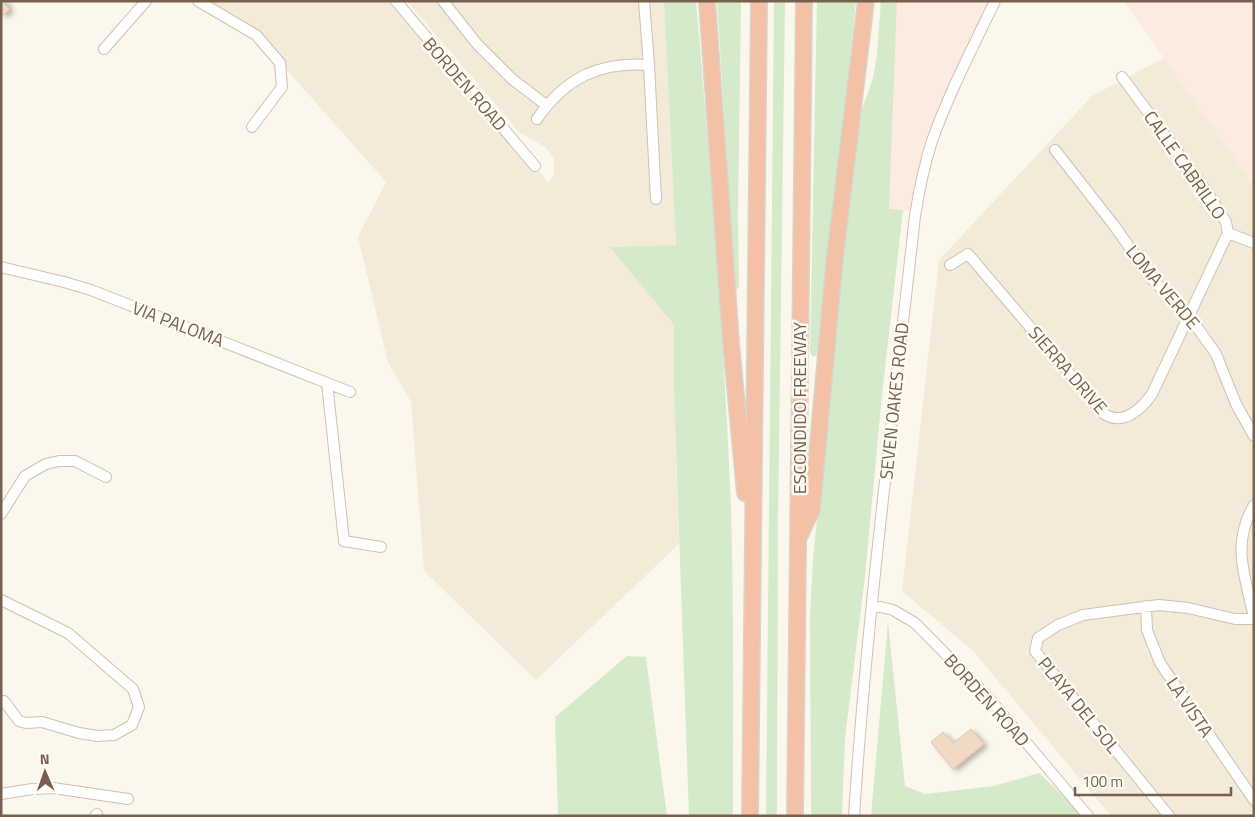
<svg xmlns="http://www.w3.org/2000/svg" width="1255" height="817" font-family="'Titillium Web',sans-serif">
<defs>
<filter id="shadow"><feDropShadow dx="4" dy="2.5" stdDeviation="2.5" flood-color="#0004"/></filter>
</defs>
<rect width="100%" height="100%" fill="#fcf7ec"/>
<path fill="#f4eada" d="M 198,1 L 396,1 L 535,166 L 548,183 L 554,175 L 554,158 L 545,147 L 519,132 L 407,1 L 664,1 L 676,245 L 611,247 L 674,325 L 674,390 L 679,544 L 536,680 L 424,571 L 411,402 L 388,362 L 358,237 L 386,182 L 256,35 Z
M 1164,58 L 1254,184 L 1254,816 L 1111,816 L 973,651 L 902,591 L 939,260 L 1092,96 Z"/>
<path fill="#fcebe0" d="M 897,1 L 995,1 L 945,107 L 915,211 L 889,210 Z
M 1124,1 L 1254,1 L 1254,184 L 1164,58 Z"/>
<path fill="#d4eaca" d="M 664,1 L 696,1 C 711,170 724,339 731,508 C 734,611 733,713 733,816 L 689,816 L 674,390 L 674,325 L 610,247 L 676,245 Z
M 717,1 L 741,1 L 738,215 L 739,287 L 736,290 L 733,289 L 732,283 L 726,144 Z
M 774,1 L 785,1 L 778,522 L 777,816 L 766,816 Z
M 817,1 L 856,1 L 821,351 L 818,356 L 812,356 L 810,352 Z
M 881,1 L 897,1 L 889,209 L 903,210 L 882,395 L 865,576 L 845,738 L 842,816 L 811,816 L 810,616 L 813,559 L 854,146 L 860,115 L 873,78 L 877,55 Z
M 888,622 L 905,786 L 925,794 L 994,786 L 1039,773 L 1084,816 L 871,816 Z
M 627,656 L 646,657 L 667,816 L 558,816 L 555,717 Z"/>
<path fill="#f1dac4" stroke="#e3c3a5" filter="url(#shadow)" d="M 1,1 L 8,1 L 5,4 L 10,9 L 4,15 L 1,13 Z
M 971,729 L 984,744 L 953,769 L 931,742 L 943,732 L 953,743 Z"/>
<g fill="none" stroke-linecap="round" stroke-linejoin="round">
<defs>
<path id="minor" d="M 198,1 L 256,35 L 280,63 L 282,87 L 252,127
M 396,1 L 535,166
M 443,1 L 477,44 L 512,79 L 546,105
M 644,1 L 649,65 L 656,199
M 104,49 L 146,1
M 1122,77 L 1205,189 L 1226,222 L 1228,233 L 1254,243
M 537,119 C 565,78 600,61 649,65
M 1055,150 L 1113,224 L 1152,279 L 1189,316 L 1216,354 L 1236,404 L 1254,436
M 950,265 L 968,254 L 1092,400 C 1111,431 1135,418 1152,394 L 1228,233
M 1,267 L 64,282 L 91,290 L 350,392
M 327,383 L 344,541 L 381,547
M 1254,505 C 1231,544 1245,576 1254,617
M 1,514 L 25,476 L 46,464 L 59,461 L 75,461 L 106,477
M 1,600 L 68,633 L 133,689 L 139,707 L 132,725 L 114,735 L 97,736 L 79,733 L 42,722 L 26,723 L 19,721 L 4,701
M 872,605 L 893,610 L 915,623 L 988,697 L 1088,816
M 1146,606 L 1147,630 L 1160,663 L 1254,800
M 1,794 L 32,789 L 53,788 L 128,799
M 95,816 L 97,814
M 854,816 C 867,615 893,416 915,216 C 919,191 924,166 932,141 C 949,93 973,47 995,1
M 1169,816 L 1035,651 L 1038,638 L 1058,625 L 1083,615 L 1159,605 L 1188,608 L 1235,619 L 1254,619"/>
<path id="highway" d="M 707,1 L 731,343 L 745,493
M 800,535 L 812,509 L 835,256 L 866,1
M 750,816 L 759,1
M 795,816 L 804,1"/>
</defs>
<use href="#minor" stroke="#cec1b0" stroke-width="12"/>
<use href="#highway" stroke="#d9d3cd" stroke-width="18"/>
<use href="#minor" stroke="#fff" stroke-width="10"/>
<use href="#highway" stroke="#f3c1a6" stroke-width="15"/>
</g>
<g text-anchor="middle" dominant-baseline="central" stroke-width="5" stroke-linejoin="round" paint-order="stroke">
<g font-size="18" fill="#77614e" stroke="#fefbf2">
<text transform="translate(465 84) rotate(49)">BORDEN ROAD</text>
<text transform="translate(1185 165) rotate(55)">CALLE CABRILLO</text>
<text transform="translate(1163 287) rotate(50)">LOMA VERDE</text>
<text transform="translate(178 324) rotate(21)">VIA PALOMA</text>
<text transform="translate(1068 370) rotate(49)">SIERRA DRIVE</text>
<text transform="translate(894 401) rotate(-84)">SEVEN OAKES ROAD</text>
<text transform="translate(799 408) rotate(-90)">ESCONDIDO FREEWAY</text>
<text transform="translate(987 700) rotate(48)">BORDEN ROAD</text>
<text transform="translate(1079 705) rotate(51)">PLAYA DEL SOL</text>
<text transform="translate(1190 707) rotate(56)">LA VISTA</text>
</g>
</g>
<rect width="1255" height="817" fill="none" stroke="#77614e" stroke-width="5"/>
<g transform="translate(45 772) rotate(358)" stroke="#fefbf2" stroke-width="4" paint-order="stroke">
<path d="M0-4L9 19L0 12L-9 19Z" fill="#77614e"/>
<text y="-8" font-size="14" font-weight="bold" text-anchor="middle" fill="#77614e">N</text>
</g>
<path d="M1075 787v8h156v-8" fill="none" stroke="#77614e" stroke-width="2.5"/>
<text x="1082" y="787" font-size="15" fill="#77614e" stroke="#fefbf2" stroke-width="4" paint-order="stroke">100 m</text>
</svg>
